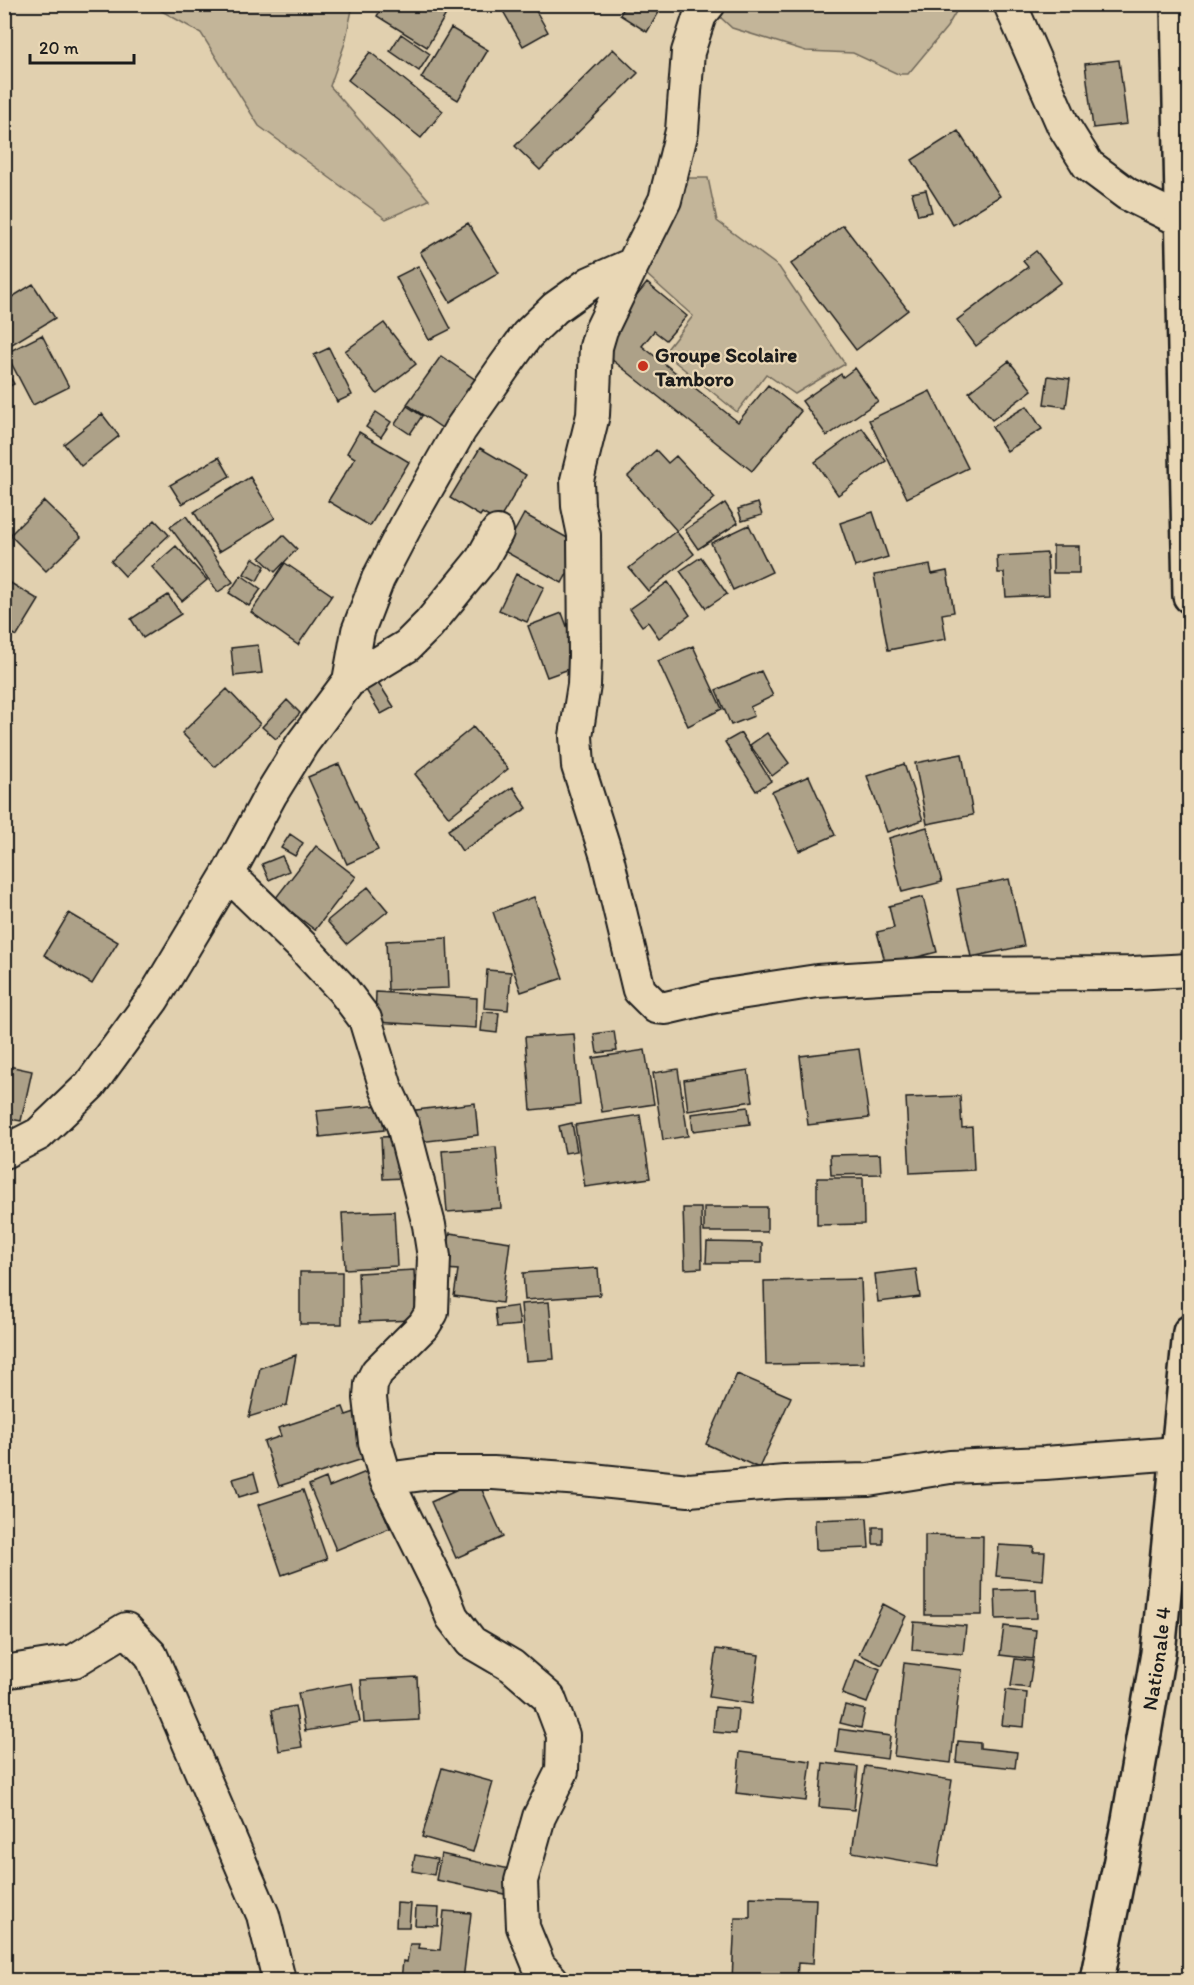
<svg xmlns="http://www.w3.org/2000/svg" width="1194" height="1985" font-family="Itim,sans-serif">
<rect width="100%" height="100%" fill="#e1d0af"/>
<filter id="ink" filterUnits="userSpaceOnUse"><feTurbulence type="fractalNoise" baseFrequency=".0167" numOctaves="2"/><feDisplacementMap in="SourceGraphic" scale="12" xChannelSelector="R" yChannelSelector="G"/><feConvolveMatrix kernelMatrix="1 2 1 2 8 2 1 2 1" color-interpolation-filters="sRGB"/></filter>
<g filter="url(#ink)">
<path fill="#c3b599" stroke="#70685a" stroke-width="1.5" d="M 151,5 L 353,5 L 345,43 L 330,86 L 429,200 L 386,219 L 259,126 L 201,33 Z
M 707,5 L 960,5 L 947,27 L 908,74 L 898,74 L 853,53 L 806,51 L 732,28 Z
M 660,178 L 708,178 L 717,221 L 779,267 L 845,364 L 795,394 L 766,374 L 737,412 L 664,353 L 693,316 L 646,274 Z"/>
<path fill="#ada188" stroke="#1c1c1c" stroke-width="1.5" d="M 384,4 L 452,4 L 427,47 L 377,16 Z
M 499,4 L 532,4 L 548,32 L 523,46 Z
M 626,4 L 664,4 L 647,32 L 620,15 Z
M 451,28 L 488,50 L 458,100 L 421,78 Z
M 401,34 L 430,54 L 419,71 L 390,51 Z
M 613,49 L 638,73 L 540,170 L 515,146 Z
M 370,52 L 443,111 L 421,138 L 348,80 Z
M 1119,60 L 1127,124 L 1093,128 L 1085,64 Z
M 958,131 L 1000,196 L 953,225 L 912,160 Z
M 926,190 L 932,212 L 918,215 L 912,193 Z
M 468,223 L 499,273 L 450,302 L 420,252 Z
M 843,225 L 908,310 L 856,350 L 791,264 Z
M 1036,251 L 1061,282 L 976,346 L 957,320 L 1028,267 L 1023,261 Z
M 418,266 L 451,329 L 429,340 L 396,277 Z
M 647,283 L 687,316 L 666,340 L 654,331 L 642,346 L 738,422 L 768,385 L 801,411 L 752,471 L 596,347 Z
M 33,284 L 55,318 L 4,349 L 4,302 Z
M 384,323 L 416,364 L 377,394 L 345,351 Z
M 42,335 L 69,387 L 33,405 L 6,353 Z
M 329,348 L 352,395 L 337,402 L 314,355 Z
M 441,356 L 476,380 L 442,428 L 407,404 Z
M 1009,361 L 1032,390 L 992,420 L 969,392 Z
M 4,366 L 14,384 L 4,389 Z
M 855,368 L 878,401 L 827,436 L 802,401 L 841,374 L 843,377 Z
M 1048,376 L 1070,379 L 1066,407 L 1044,404 Z
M 930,391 L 968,468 L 907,498 L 869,420 Z
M 407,406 L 422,416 L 410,434 L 395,424 Z
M 1027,406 L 1042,429 L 1007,451 L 992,427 Z
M 376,412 L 391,422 L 381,437 L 366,427 Z
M 102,414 L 119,436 L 81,466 L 64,444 Z
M 862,428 L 886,461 L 838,495 L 815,462 Z
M 359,432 L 409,462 L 370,526 L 328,501 L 355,458 L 347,453 Z
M 480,448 L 526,475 L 498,522 L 482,513 L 480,516 L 450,498 Z
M 656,450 L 668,463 L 676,456 L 715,498 L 677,531 L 628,476 Z
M 219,457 L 230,476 L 182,504 L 170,485 Z
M 250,477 L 275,518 L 219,552 L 194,512 Z
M 44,501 L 81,537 L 46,571 L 10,535 Z
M 725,503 L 738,523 L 698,549 L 685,530 Z
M 758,503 L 762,515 L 742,521 L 738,509 Z
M 873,512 L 888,557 L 855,567 L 840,523 Z
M 524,514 L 582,546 L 562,583 L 504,551 Z
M 186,516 L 233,582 L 218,592 L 170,527 Z
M 155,520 L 169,535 L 125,576 L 111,561 Z
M 749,525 L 772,572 L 733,590 L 711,543 Z
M 676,531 L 694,554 L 648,591 L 629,568 Z
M 283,535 L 297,549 L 275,572 L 260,558 Z
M 176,546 L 207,580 L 182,601 L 152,567 Z
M 1053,546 L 1079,546 L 1079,573 L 1053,573 Z
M 1047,553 L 1049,595 L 1006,597 L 1004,573 L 998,573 L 997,556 Z
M 701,557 L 727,594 L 706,608 L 680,571 Z
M 253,558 L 265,566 L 257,581 L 244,574 Z
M 285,563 L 332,595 L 298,645 L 251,612 Z
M 930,565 L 932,574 L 947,571 L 954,612 L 942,614 L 946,639 L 888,650 L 874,575 Z
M 516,574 L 544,587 L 527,622 L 499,610 Z
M 241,575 L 261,589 L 249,606 L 229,593 Z
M 4,579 L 39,600 L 17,636 L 4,629 Z
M 668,582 L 690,615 L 659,638 L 648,622 L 642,626 L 630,609 Z
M 168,595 L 181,614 L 143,638 L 131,619 Z
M 562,613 L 577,653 L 568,656 L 572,668 L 547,677 L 528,626 Z
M 258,645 L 262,673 L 234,676 L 231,648 Z
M 693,646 L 722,709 L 688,726 L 658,661 Z
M 761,671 L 773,696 L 750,707 L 754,716 L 731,725 L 716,690 Z
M 378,682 L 394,707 L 381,714 L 366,690 Z
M 227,689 L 260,724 L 215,767 L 182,733 Z
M 287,700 L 300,713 L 276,739 L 262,727 Z
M 473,727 L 508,769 L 449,817 L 415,774 Z
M 741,733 L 771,781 L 756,791 L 725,742 Z
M 767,733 L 789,763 L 772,776 L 750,745 Z
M 962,754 L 973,815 L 927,824 L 915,763 Z
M 339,764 L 378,850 L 347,864 L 308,777 Z
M 904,764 L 923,820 L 887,832 L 867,776 Z
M 809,776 L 835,835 L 799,851 L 772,792 Z
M 513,787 L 527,808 L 462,851 L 448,830 Z
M 927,827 L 942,882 L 902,892 L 889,838 Z
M 290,834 L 303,843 L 295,856 L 281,848 Z
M 316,846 L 356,877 L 315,930 L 275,899 Z
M 282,856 L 289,871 L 269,880 L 262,864 Z
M 1009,879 L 1024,946 L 971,957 L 957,889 Z
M 368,887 L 388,911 L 347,944 L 327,921 Z
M 534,897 L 563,978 L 521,992 L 493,912 Z
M 923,897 L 937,952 L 886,965 L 877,932 L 894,928 L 889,906 Z
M 69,913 L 118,942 L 92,984 L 44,955 Z
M 447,938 L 449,988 L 388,990 L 386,941 Z
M 487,970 L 511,972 L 508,1010 L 484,1008 Z
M 376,992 L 477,998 L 476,1028 L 375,1022 Z
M 483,1012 L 499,1013 L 497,1033 L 481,1031 Z
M 614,1031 L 617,1051 L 597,1053 L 594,1034 Z
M 574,1034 L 580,1105 L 531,1110 L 525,1037 Z
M 859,1049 L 869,1118 L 808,1125 L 800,1056 Z
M 645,1050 L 654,1104 L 602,1112 L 593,1058 Z
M 4,1065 L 32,1071 L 21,1121 L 4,1118 Z
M 678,1069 L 688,1136 L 663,1140 L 653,1073 Z
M 748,1070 L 753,1101 L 688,1111 L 684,1080 Z
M 960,1096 L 962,1128 L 972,1127 L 974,1170 L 910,1173 L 906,1098 Z
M 475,1103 L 478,1135 L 411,1143 L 408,1111 Z
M 381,1105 L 384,1130 L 320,1137 L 317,1111 Z
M 748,1107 L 750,1124 L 693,1131 L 691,1114 Z
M 640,1115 L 650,1178 L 585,1187 L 575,1125 Z
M 572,1123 L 577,1151 L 565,1153 L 559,1126 Z
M 402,1136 L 404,1178 L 383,1179 L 381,1137 Z
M 496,1147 L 501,1208 L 447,1212 L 442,1151 Z
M 880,1154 L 881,1174 L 831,1175 L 830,1155 Z
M 817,1178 L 863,1178 L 864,1224 L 817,1225 Z
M 704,1207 L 767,1207 L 767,1232 L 704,1232 Z
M 683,1208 L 701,1208 L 702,1268 L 685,1269 Z
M 394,1211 L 397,1266 L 345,1269 L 342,1213 Z
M 450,1233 L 510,1242 L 502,1303 L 454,1296 L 458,1270 L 445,1269 Z
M 707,1242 L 762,1243 L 762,1263 L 706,1263 Z
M 598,1268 L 600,1295 L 525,1300 L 523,1273 Z
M 916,1269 L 920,1297 L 878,1302 L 875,1274 Z
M 414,1270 L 416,1320 L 360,1322 L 358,1273 Z
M 300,1272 L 342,1272 L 342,1324 L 300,1324 Z
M 861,1279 L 864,1363 L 766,1365 L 764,1281 Z
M 549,1302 L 554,1359 L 526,1361 L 521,1304 Z
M 517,1306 L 520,1325 L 497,1327 L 495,1309 Z
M 296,1355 L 287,1405 L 249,1417 L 260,1368 Z
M 737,1374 L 791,1397 L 759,1468 L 706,1444 Z
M 343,1407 L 346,1415 L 358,1411 L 372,1456 L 279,1486 L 264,1442 L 281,1436 L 278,1428 Z
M 366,1472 L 390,1528 L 336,1550 L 309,1485 L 326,1478 L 329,1487 Z
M 254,1473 L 259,1491 L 239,1497 L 233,1479 Z
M 478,1481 L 503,1537 L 456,1558 L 431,1502 Z
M 303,1490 L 327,1559 L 282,1575 L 258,1505 Z
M 867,1518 L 869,1548 L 816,1550 L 815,1520 Z
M 873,1527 L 883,1527 L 883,1544 L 873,1544 Z
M 925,1535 L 983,1536 L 982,1615 L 925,1615 Z
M 999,1545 L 1034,1547 L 1033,1552 L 1045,1552 L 1043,1580 L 996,1576 Z
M 1036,1589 L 1037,1618 L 996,1619 L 995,1590 Z
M 883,1604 L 906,1616 L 882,1665 L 859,1654 Z
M 914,1622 L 966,1626 L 963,1654 L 912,1650 Z
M 1004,1626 L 1036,1630 L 1033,1659 L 1000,1655 Z
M 716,1649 L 759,1655 L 752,1704 L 709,1697 Z
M 855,1659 L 880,1669 L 867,1703 L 842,1694 Z
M 1015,1659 L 1033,1661 L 1029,1688 L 1011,1686 Z
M 904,1663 L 961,1670 L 951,1763 L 894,1756 Z
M 417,1677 L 419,1720 L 364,1723 L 361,1680 Z
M 352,1683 L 360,1722 L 305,1731 L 298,1693 Z
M 1006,1690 L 1027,1693 L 1024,1727 L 1002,1725 Z
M 845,1705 L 865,1710 L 861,1728 L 840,1723 Z
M 295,1706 L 302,1747 L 279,1751 L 272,1710 Z
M 715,1707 L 738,1709 L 736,1734 L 713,1732 Z
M 839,1729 L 890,1736 L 887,1759 L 836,1752 Z
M 958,1741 L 980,1743 L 980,1748 L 1017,1752 L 1015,1768 L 956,1762 Z
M 740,1752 L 811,1761 L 806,1801 L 736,1793 Z
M 823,1763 L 858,1767 L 854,1810 L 819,1807 Z
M 865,1766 L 952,1780 L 938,1867 L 852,1852 Z
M 442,1768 L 493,1782 L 473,1852 L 422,1837 Z
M 441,1854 L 514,1870 L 509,1895 L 436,1880 Z
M 415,1855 L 437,1859 L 434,1875 L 412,1871 Z
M 750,1897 L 816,1899 L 813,1964 L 798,1963 L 797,1980 L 732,1980 L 735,1918 L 750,1918 Z
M 397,1903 L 411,1904 L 409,1927 L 396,1927 Z
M 416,1907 L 439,1908 L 438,1926 L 415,1925 Z
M 444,1911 L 471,1913 L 463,1980 L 401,1980 L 403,1961 L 407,1962 L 410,1944 L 419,1944 L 418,1948 L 440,1950 Z"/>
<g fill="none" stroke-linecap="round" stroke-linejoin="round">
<defs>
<path id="minor" d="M 1010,4 L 1063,125 L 1088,165 L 1127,194 L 1182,221
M 633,264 L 601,330 L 596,347 L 593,415 L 577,480 L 578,506 L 584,535 L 585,656 L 584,685 L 576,736 L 578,766 L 607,857 L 639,990 L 656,1007 L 666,1008 L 713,997 L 817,981 L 928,974 L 1133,973 L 1190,970
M 349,681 L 407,646 L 429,624 L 482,559 L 497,532
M 228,874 L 302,946 L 343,990 L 365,1019 L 386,1088 L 403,1125 L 429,1225 L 434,1257 L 432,1312 L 424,1325 L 377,1372 L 371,1384 L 370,1398 L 375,1442 L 386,1479 L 442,1592 L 452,1617 L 471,1642 L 512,1666 L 549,1698 L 563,1735 L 562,1771 L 539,1817 L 521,1881 L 523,1927 L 539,1966 L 552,1980
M 4,1152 L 39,1134 L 90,1085 L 153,999 L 228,874 L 271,794 L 302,744 L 349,681 L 358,631 L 378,579 L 409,520 L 460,430 L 504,367 L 527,335 L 555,308 L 590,283 L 633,264 L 665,200 L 682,131 L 688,52 L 700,15 L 709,4
M 386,1479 L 431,1473 L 493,1473 L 582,1479 L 689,1490 L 785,1482 L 868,1480 L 950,1467 L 1045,1463 L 1178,1453
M 4,1672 L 74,1661 L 126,1629 L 151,1655 L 263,1915 L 279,1980"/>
<g id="trunk">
<path d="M 1178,4 L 1190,596"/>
<path id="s1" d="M 1097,1980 L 1129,1820 L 1158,1653 L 1190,1332"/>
</g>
</defs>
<use href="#minor" stroke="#1c1c1c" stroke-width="36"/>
<use href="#trunk" stroke="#1c1c1c" stroke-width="38"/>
<use href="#minor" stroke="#e9d7b5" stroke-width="32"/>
<use href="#trunk" stroke="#e9d7b5" stroke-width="33"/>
</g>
</g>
<circle fill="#c8321e" stroke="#e9d7b5" stroke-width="2" cx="643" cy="366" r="6"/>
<g text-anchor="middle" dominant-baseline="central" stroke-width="4.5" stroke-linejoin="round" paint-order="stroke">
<g font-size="21" font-weight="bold" fill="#1c1c1c" stroke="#e9d7b5" text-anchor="start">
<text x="655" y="354">Groupe Scolaire<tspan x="655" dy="24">Tamboro</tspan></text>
</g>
<g font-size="21" fill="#1c1c1c" stroke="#e9d7b5">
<text stroke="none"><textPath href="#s1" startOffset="327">Nationale 4</textPath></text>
</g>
</g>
<rect width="1194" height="1985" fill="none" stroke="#e9d7b5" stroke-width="24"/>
<rect x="12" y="12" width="1170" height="1961" fill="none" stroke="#1c1c1c" stroke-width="2" filter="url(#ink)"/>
<path d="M30 54v9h104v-9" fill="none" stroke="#1c1c1c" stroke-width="3"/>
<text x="39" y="54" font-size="18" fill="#1c1c1c" stroke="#e9d7b5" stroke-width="4.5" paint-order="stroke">20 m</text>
</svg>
